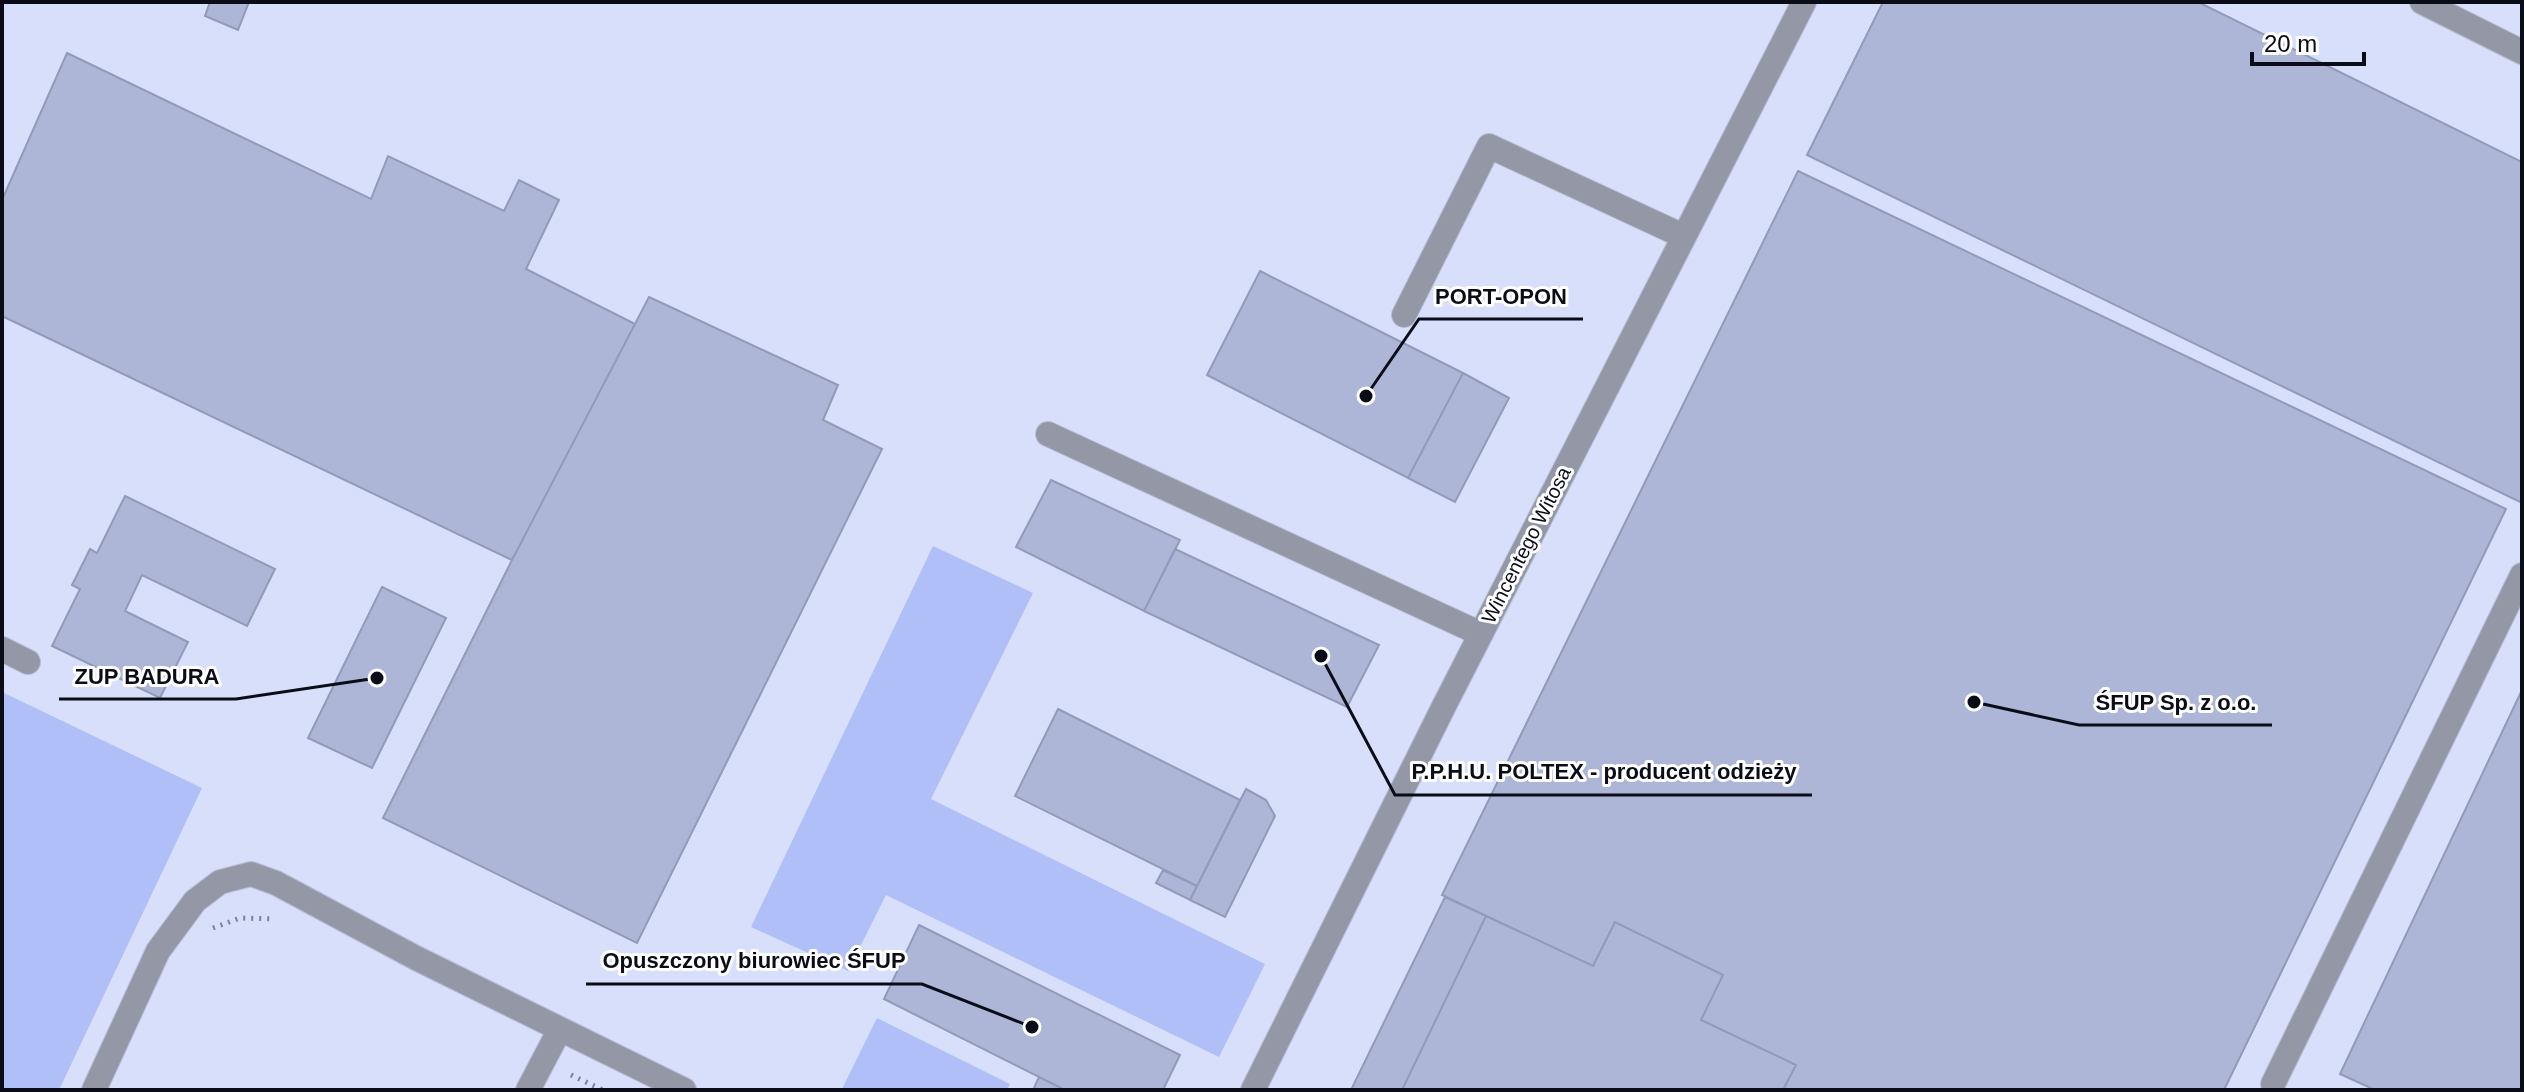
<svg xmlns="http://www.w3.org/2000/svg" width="2524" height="1092" font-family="Arial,sans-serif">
<rect width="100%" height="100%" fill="#d7dffa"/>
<path fill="#b0bff8" d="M 933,546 L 1033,593 L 931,799 L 1265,964 L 1219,1057 L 886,895 L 848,971 L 751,927 Z
M 2,692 L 202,788 L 59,1090 L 2,1090 Z
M 877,1018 L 1010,1084 L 1007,1090 L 842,1089 Z"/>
<path fill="#adb6d7" stroke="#919ab9" stroke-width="2" d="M 210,2 L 249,2 L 238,30 L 205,16 Z
M 1883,2 L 2198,2 L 2522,162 L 2522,503 L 1807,155 Z
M 67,53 L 371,199 L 388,156 L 504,211 L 519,180 L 559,200 L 526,269 L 635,324 L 512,560 L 2,316 L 2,200 Z
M 1798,171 L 2506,509 L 2224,1090 L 1783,1090 L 1796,1065 L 1701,1020 L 1723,975 L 1615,922 L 1593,966 L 1442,895 Z
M 1260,271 L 1463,373 L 1408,478 L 1207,375 Z
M 649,297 L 838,385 L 823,420 L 882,449 L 637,943 L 383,818 L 512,560 Z
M 1463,373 L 1509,398 L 1455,502 L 1408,478 Z
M 1051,480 L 1180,540 L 1144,611 L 1016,547 Z
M 125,496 L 275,569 L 247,626 L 142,575 L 125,611 L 188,642 L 160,698 L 52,646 L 80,589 L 72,585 L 90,549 L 97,553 Z
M 1175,549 L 1379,645 L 1347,707 L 1144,611 Z
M 382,587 L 446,618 L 372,768 L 308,738 Z
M 2522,690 L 2522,1090 L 2375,1090 L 2340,1074 Z
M 1058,709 L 1240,800 L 1197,886 L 1015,796 Z
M 1246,789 L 1266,800 L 1275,816 L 1225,917 L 1190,900 Z
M 1163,870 L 1197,886 L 1190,900 L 1156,883 Z
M 1445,897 L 1486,916 L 1402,1090 L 1351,1090 Z
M 1486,916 L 1593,966 L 1615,922 L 1723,975 L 1701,1020 L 1796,1065 L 1783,1090 L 1402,1090 Z
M 919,925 L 1180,1055 L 1163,1090 L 1065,1090 L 884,999 Z
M 1039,1077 L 1065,1090 L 1033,1090 Z"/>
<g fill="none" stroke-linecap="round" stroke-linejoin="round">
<defs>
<path id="minor" d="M 2422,2 L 2522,52
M 1404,315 L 1489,146 L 1683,236
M 1048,434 L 1481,634
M 2,649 L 28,662
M 2273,1084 L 2522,575
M 94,1090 L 158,951 L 195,901 L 220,882 L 251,874 L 276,883 L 416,958 L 560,1029
M 528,1090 L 560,1029 L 684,1090
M 1253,1090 L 1443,708 L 1804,2"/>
</defs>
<use href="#minor" stroke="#b6bdd6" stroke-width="26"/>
<path stroke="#7d8296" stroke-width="5" stroke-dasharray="2 6" stroke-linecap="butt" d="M 213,928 L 240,918 L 274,919
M 571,1075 L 603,1090"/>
<use href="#minor" stroke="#9498a6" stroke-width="24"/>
</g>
<g text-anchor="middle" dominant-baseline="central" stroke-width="6" stroke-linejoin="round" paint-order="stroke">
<g font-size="20" fill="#0a0d18" stroke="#fff">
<text transform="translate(1526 545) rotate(-63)">Wincentego Witosa</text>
</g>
</g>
<path fill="none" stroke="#0a0d18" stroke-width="3" d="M1366 396L1419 319H1583M377 678L236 699H59M1974 702L2079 725H2272M1321 656L1395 795H1812M1032 1027L922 984H586"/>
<g fill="#0a0d18" stroke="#fff" stroke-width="3">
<circle cx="1366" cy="396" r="8"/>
<circle cx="377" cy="678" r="8"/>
<circle cx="1974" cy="702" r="8"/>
<circle cx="1321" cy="656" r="8"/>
<circle cx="1032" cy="1027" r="8"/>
</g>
<g font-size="22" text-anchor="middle" font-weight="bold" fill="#0a0d18" stroke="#fff" stroke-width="6" stroke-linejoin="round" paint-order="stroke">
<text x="1501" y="304">PORT-OPON</text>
<text x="147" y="684">ZUP BADURA</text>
<text x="2176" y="710">ŚFUP Sp. z o.o.</text>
<text x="1604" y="779">P.P.H.U. POLTEX - producent odzieży</text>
<text x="754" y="968">Opuszczony biurowiec ŚFUP</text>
</g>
<rect width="2524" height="1092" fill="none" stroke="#0a0d18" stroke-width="8"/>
<path d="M2252 52v12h112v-12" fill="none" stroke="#0a0d18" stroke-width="4"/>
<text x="2264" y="52" font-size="24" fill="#0a0d18" stroke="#ffffff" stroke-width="6" paint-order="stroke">20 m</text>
</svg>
